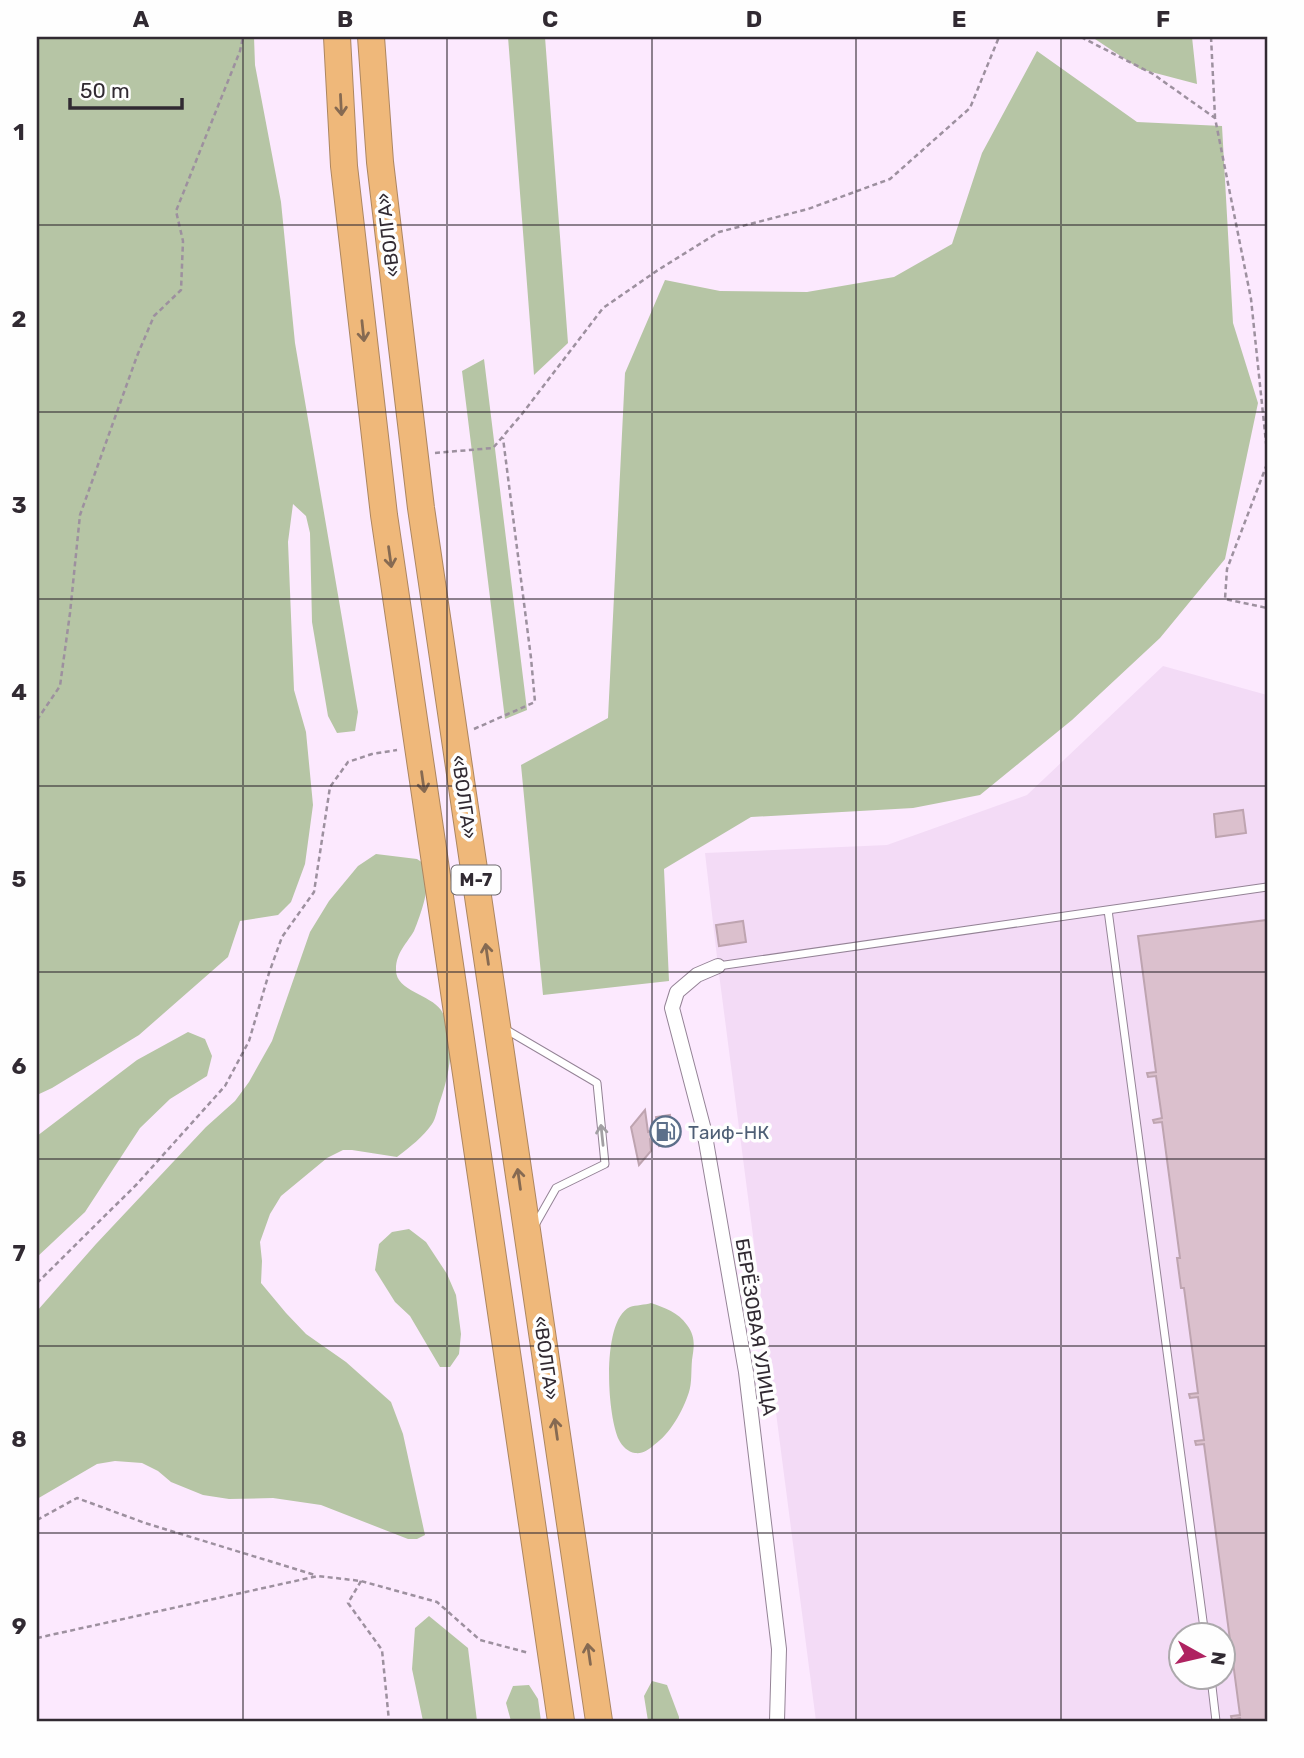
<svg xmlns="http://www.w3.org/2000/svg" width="1304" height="1758" font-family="Rubik,sans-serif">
<rect width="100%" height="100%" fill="#fce9fe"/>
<path fill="#f3dbf6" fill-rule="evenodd" d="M 1163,666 L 1267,695 L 1267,1721 L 816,1721 L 718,966 L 705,853 L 887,845 L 1027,795 ZM 1182,1636 L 1224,1636 L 1224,1678 L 1182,1678 Z"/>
<path fill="#b6c5a5" d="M 37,37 L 254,37 L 255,65 L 281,202 L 295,343 L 358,712 L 355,731 L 337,733 L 328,716 L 312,622 L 310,533 L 306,516 L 293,504 L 288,542 L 294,690 L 306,732 L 313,805 L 305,864 L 291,902 L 278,915 L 240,921 L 228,957 L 139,1035 L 52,1088 L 37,1095 Z
M 508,37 L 545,37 L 568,343 L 534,375 Z
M 1092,37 L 1192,37 L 1197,84 L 1140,69 Z
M 1037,51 L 1137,122 L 1222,126 L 1233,323 L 1258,403 L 1225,559 L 1160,638 L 1072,720 L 980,795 L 913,808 L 751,817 L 664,869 L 669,981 L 543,995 L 521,765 L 608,718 L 625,373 L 665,280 L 720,291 L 807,292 L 894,277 L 952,244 L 982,153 Z
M 484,359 L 527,710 L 505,719 L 462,371 Z
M 376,854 L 417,859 L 423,863 C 424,872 426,881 426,890 C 426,899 418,922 414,931 C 407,943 396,953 396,969 C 395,991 430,994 441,1010 C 458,1037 449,1077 439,1104 C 437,1110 436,1118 432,1124 C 423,1137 410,1147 397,1157 L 352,1150 L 343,1150 L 327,1158 L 281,1196 L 270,1214 L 260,1242 L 262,1261 L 261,1283 L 286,1313 L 306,1334 L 346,1362 L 391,1402 L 403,1434 L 425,1535 L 417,1539 L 408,1539 L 321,1505 L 273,1498 L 229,1499 L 203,1495 L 171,1482 L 158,1471 L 142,1463 L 115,1461 L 97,1464 L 37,1499 L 37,1311 L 96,1244 L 206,1127 L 235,1101 L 249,1082 L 272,1041 L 310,932 L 329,901 L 358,866 Z
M 188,1032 L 205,1039 L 212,1056 L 207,1076 L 170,1099 L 140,1128 L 85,1212 L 37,1257 L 37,1136 L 137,1060 Z
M 409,1229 L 426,1242 L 447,1274 L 456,1295 L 461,1334 L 459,1354 L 450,1367 L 440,1367 L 410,1316 L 395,1302 L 375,1270 L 379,1244 L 392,1232 Z
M 651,1303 C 665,1308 678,1312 687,1325 C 696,1337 694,1347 692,1360 C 691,1371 692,1383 689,1392 C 683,1411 670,1434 654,1445 C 648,1450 643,1454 635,1453 C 628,1452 622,1446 619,1440 C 607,1416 601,1320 630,1307 C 636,1305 645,1305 651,1303 Z
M 429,1616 L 468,1648 L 477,1721 L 423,1721 L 412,1669 L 415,1628 Z
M 652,1681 L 667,1685 L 679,1717 L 679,1721 L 648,1721 L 644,1696 Z
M 529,1685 L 538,1699 L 541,1721 L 511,1721 L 506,1703 L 513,1686 Z"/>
<path fill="#dbc0cd" stroke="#bea4b0" stroke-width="2" d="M 1243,810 L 1246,833 L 1216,837 L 1214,814 Z
M 1267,920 L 1267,1721 L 1241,1721 L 1240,1718 L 1232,1720 L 1231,1716 L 1240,1715 L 1204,1444 L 1196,1445 L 1195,1441 L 1204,1440 L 1198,1397 L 1190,1398 L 1189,1394 L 1198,1393 L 1184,1288 L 1181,1288 L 1177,1258 L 1180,1258 L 1162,1122 L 1154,1123 L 1153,1120 L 1162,1118 L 1156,1076 L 1148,1077 L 1147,1073 L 1156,1072 L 1138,936 Z
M 743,921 L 746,942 L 719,946 L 716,925 Z
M 645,1110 L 648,1132 L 657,1130 L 658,1138 L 650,1139 L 651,1151 L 639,1165 L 631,1127 Z
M 670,1115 L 673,1144 L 659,1146 L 656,1117 Z"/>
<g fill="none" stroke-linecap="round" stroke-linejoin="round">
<defs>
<path id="lane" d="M 1108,910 L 1205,1636
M 718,966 L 1267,887
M 505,1029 L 597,1083 L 605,1164 L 556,1188 L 535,1225
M 1211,1678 L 1216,1721"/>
<path id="street" d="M 718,966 L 697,975 L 677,992 L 672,1008 L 704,1130 L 746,1372 L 779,1649 L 777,1721"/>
<path id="highway" d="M 337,37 L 344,166 L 384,515 L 561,1721
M 371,37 L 380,162 L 421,508 L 599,1721"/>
</defs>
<use href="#lane" stroke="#948396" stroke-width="9"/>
<use href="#street" stroke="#948396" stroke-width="16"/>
<use href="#highway" stroke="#ac8661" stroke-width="28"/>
<path stroke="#9d909f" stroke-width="2.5" stroke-dasharray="5 3.5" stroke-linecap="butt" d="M 1081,37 L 1153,74 L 1215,118 L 1251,299 L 1267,452
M 1211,37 L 1215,117
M 435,453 L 493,448 L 522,414 L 603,308 L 658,270 L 719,232 L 808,209 L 890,179 L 970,108 L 999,37
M 1267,464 L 1227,569 L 1225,599 L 1267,608
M 37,720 L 60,686 L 70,613 L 80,515 L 137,356 L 154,316 L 181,290 L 183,241 L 176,211 L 240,51 L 243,37
M 474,729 L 535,702 L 531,658 L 503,438
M 37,1283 L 137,1184 L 225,1086 L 249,1041 L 269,973 L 282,937 L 314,892 L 330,787 L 348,762 L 372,754 L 397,750
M 37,1520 L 77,1498 L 145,1523 L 315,1575
M 361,1581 L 348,1603 L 382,1650 L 389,1721
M 37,1638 L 318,1576 L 361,1581 L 437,1602 L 480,1640 L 529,1653"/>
<use href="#lane" stroke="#fff" stroke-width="7"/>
<use href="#street" stroke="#fff" stroke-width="14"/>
<use href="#highway" stroke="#efb87a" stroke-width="26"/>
</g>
<defs><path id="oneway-shaft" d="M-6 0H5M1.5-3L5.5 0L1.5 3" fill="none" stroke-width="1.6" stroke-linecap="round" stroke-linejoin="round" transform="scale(1.75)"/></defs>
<g stroke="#866a52">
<use href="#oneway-shaft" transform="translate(341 105) rotate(87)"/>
<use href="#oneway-shaft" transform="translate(363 331) rotate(84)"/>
<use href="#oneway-shaft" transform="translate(390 557) rotate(82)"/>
<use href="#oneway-shaft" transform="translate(423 782) rotate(82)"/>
<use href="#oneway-shaft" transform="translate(487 954) rotate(-98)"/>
<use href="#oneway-shaft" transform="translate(519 1179) rotate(-98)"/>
<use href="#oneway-shaft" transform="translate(556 1429) rotate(-98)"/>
<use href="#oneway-shaft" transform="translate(589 1654) rotate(-98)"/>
</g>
<use stroke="#a29fa3" href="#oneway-shaft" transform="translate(602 1135) rotate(-96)"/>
<path fill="none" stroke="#312a32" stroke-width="2" stroke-opacity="0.55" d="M 243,37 L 243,1721M 447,37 L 447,1721M 652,37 L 652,1721M 856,37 L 856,1721M 1061,37 L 1061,1721M 37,225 L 1267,225M 37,412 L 1267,412M 37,599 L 1267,599M 37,786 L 1267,786M 37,972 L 1267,972M 37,1159 L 1267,1159M 37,1346 L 1267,1346M 37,1533 L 1267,1533"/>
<defs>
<symbol id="fuel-ring" viewBox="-11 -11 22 22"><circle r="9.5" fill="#fefefe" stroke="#5c6f8a" stroke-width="1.5"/><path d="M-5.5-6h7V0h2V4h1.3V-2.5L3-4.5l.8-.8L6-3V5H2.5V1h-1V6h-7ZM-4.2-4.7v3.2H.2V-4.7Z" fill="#5c6f8a"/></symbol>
</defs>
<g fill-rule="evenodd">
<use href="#fuel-ring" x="648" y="1114" width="35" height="35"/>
</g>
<g text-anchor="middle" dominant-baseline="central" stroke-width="7" stroke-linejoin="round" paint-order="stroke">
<rect fill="#fefefe" stroke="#6e6a6f" stroke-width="2" x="451.5" y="865.5" width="49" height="29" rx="5"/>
<g font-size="18" font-weight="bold" fill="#312a32">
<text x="476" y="880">М-7</text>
</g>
<g font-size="19" fill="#312a32" stroke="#fefefe">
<text transform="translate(388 235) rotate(-97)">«ВОЛГА»</text>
<text transform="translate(464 797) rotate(82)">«ВОЛГА»</text>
<text transform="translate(756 1327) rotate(81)">БЕРЁЗОВАЯ УЛИЦА</text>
<text transform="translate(546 1358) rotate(82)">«ВОЛГА»</text>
</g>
<g font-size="19" fill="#4e5e75" stroke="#fefefe" text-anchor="start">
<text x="688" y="1132">Таиф-НК</text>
</g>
</g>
<rect width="1304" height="1758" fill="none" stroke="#fefefe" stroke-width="77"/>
<g transform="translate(1202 1656) rotate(98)"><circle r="33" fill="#fefefe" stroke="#aca9ac" stroke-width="2"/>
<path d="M0-5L12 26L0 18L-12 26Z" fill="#af2361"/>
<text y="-10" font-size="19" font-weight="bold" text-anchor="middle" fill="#312a32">N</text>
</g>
<path d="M70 98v10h112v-10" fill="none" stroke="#312a32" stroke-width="3.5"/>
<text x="80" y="98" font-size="21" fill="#312a32" stroke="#fefefe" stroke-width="5" paint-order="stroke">50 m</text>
<rect x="38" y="38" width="1228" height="1682" fill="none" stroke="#312a32" stroke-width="2.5"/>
<g font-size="23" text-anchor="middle" font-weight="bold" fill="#312a32">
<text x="141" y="27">A</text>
<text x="345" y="27">B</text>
<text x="550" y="27">C</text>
<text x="754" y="27">D</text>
<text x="959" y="27">E</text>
<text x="1163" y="27">F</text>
<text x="19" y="140">1</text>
<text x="19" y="327">2</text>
<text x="19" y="513">3</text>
<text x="19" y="700">4</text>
<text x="19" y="887">5</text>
<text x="19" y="1074">6</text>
<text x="19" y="1261">7</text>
<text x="19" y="1447">8</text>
<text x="19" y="1634">9</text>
</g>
</svg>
